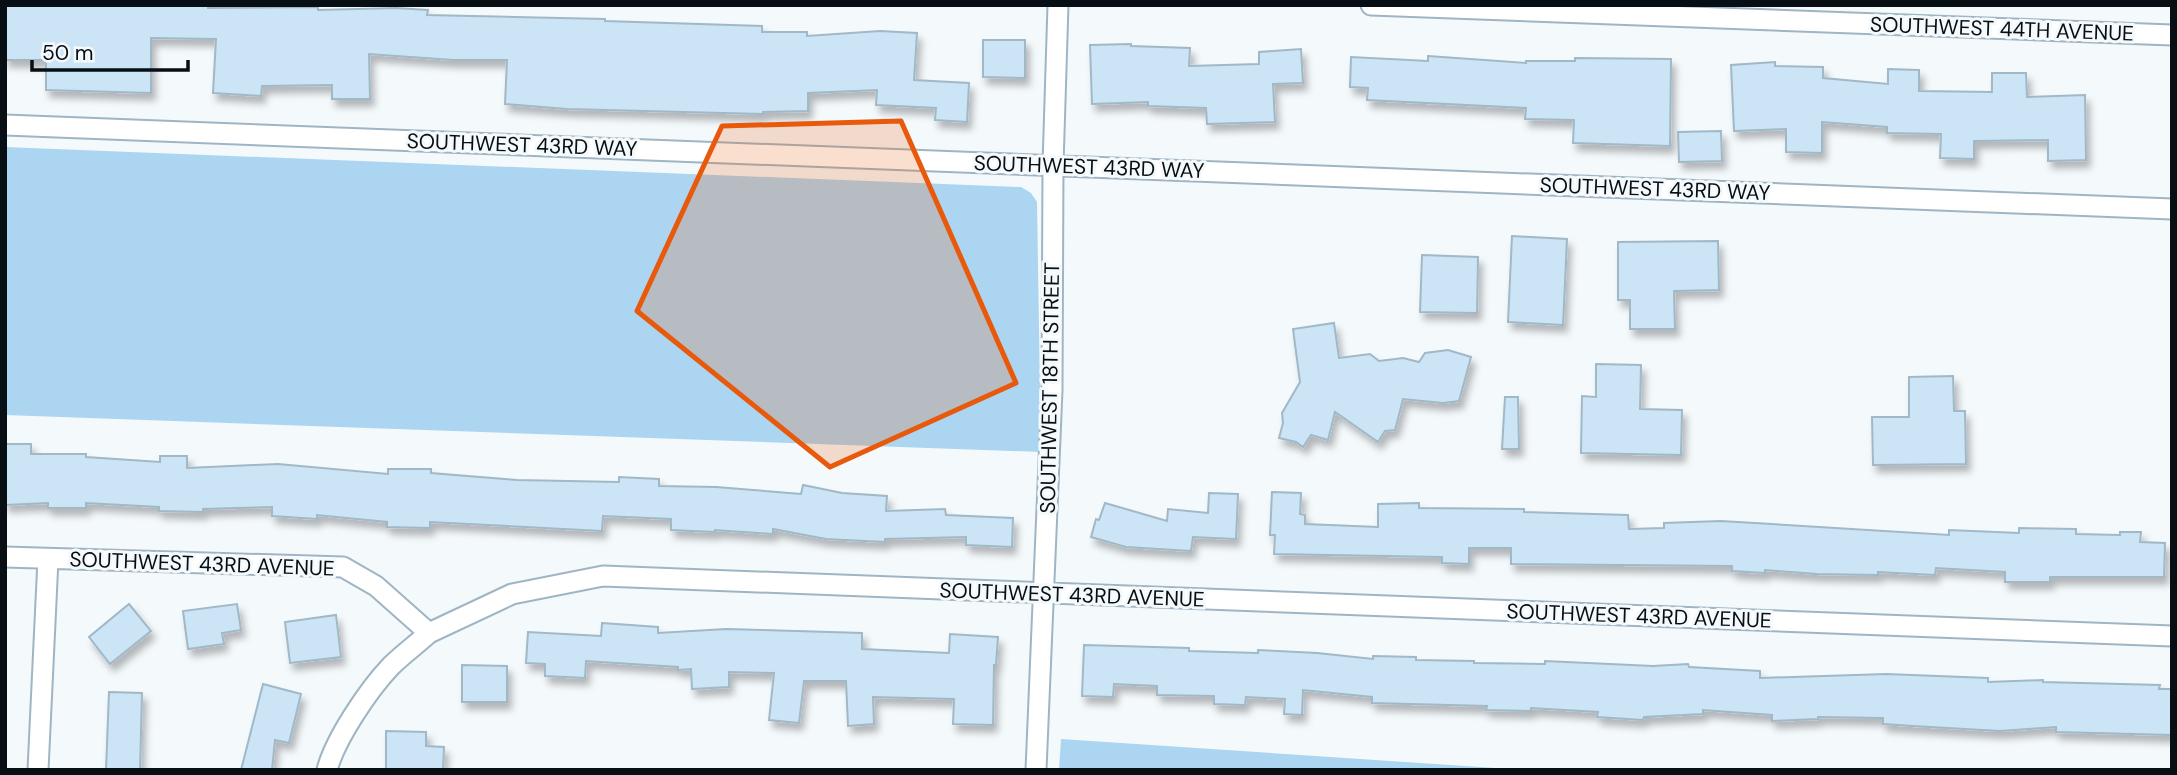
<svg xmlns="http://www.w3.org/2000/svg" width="2177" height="775" font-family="'DM Sans',sans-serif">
<defs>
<filter id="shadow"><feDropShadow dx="4" dy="7" stdDeviation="3.5" flood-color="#0004"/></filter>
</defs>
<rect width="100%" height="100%" fill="#f4f9fc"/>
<path fill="#acd5f1" d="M 5,147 L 1021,187 L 1031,193 L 1037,202 L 1041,452 L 5,415 Z
M 1061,739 L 1525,770 L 1059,770 Z"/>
<path fill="#cbe5f7" stroke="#a1b8c7" stroke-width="2" filter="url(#shadow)" d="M 5,5 L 208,5 L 208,8 L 318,7 L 318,10 L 396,8 L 428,10 L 427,15 L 605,19 L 605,21 L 762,26 L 762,32 L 807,32 L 807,36 L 880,31 L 917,33 L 914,80 L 969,83 L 967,122 L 935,120 L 936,108 L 876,105 L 877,90 L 808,93 L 808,111 L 763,112 L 763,114 L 567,109 L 505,104 L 507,60 L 453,60 L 369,54 L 370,99 L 332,99 L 332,85 L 262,86 L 261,96 L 213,93 L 216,39 L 151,38 L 151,93 L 46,90 L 46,60 L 5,60 Z
M 983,40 L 1025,40 L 1025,78 L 983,77 Z
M 1131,44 L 1131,46 L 1190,48 L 1189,66 L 1259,64 L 1259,52 L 1301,49 L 1303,83 L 1273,84 L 1275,122 L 1207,124 L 1206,108 L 1148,106 L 1148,102 L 1092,104 L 1090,45 Z
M 1428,56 L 1526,63 L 1526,61 L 1575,61 L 1575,58 L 1671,59 L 1670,146 L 1573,143 L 1574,120 L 1525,119 L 1526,108 L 1367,100 L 1368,88 L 1350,87 L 1351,57 L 1428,61 Z
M 1775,62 L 1775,66 L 1823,67 L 1823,78 L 1888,84 L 1888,69 L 1919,70 L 1919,91 L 1992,92 L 1992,73 L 2026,73 L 2027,97 L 2085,95 L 2086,160 L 2048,161 L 2048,140 L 1974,141 L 1974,159 L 1940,158 L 1941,134 L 1887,133 L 1887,127 L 1822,122 L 1822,153 L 1786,152 L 1786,129 L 1734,131 L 1731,65 Z
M 1721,131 L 1722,161 L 1679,162 L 1678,132 Z
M 1512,236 L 1567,239 L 1563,325 L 1508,322 Z
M 1718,241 L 1719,290 L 1674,291 L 1675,329 L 1630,329 L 1630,300 L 1618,300 L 1618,242 Z
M 1422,255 L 1478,257 L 1477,313 L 1420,312 Z
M 1334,323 L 1339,358 L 1370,354 L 1379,361 L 1403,358 L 1419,362 L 1425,353 L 1448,350 L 1471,357 L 1459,401 L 1443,403 L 1403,399 L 1395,430 L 1385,431 L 1378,442 L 1335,412 L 1328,440 L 1311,435 L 1303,447 L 1296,442 L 1279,438 L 1283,423 L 1282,413 L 1300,382 L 1293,329 Z
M 1596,364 L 1641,365 L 1640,409 L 1682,410 L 1681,455 L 1581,453 L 1582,396 L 1596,397 Z
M 1953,376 L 1954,411 L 1965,411 L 1966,464 L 1873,465 L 1872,417 L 1909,417 L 1909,377 Z
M 1505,397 L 1518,397 L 1519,449 L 1502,449 Z
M 5,444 L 31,444 L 31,454 L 86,454 L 86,457 L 160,462 L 160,456 L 187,456 L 187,468 L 278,464 L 388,474 L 388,469 L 431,469 L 431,473 L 517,480 L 619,482 L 619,477 L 659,479 L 659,486 L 716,487 L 801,494 L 803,485 L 842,493 L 887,496 L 886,511 L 945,509 L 946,515 L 1013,518 L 1012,547 L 966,545 L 966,537 L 885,539 L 885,542 L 826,539 L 773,529 L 773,534 L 715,530 L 715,532 L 671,530 L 671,519 L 603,516 L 602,531 L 430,522 L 430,528 L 387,527 L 387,522 L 317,515 L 317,519 L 272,516 L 272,507 L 203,509 L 203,512 L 159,511 L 159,507 L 86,503 L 86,508 L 48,508 L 48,503 L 5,505 Z
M 1272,492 L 1301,493 L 1300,514 L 1305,515 L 1305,524 L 1378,527 L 1378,504 L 1419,503 L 1419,508 L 1524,509 L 1524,512 L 1628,515 L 1629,529 L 1664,528 L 1664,523 L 1721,521 L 1949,535 L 1949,530 L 2019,533 L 2019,528 L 2076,529 L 2076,534 L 2120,535 L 2120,532 L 2141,532 L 2140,542 L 2165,543 L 2164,577 L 2050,577 L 2050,582 L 2005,582 L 2005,572 L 1936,568 L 1935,575 L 1878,572 L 1878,575 L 1817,574 L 1765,570 L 1765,573 L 1732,571 L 1732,566 L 1511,564 L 1511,548 L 1469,548 L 1469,564 L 1442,563 L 1442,557 L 1274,554 L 1275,535 L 1270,535 Z
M 1209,493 L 1238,494 L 1236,539 L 1193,537 L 1191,551 L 1126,547 L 1091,537 L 1096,519 L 1099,520 L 1105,503 L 1167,521 L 1168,509 L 1208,513 Z
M 129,604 L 151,631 L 110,664 L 89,637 Z
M 237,604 L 241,630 L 222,633 L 224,644 L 188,649 L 183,611 Z
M 336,615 L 341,657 L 290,663 L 285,622 Z
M 602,623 L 658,627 L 658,633 L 726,629 L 862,633 L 862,649 L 949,653 L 950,634 L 998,637 L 996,665 L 994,665 L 993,725 L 953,724 L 954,699 L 873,697 L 874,724 L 848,726 L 846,681 L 804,681 L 799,723 L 769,720 L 774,673 L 729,672 L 729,687 L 692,689 L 691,669 L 678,670 L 678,667 L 586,661 L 585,678 L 545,676 L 545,664 L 526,663 L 528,632 L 601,636 Z
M 1084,645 L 1189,648 L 1189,651 L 1258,653 L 1258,650 L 1317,653 L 1373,659 L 1373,656 L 1416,657 L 1416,660 L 1474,661 L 1474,663 L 1545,664 L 1545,661 L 1653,666 L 1688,664 L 1689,667 L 1760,671 L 1760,678 L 1886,674 L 1988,678 L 1988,682 L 2043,680 L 2043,682 L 2160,685 L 2159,689 L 2172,689 L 2172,735 L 2056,732 L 2056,727 L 2000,731 L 1913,726 L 1883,724 L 1883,718 L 1818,717 L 1818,719 L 1772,721 L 1772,715 L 1703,710 L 1703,714 L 1644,717 L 1643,720 L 1597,717 L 1598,712 L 1531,708 L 1531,711 L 1486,710 L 1487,706 L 1372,703 L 1372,697 L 1303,690 L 1302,715 L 1284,714 L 1285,699 L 1246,697 L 1245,705 L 1214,704 L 1214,696 L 1157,695 L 1157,686 L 1114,684 L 1113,697 L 1082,696 Z
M 462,665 L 507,666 L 507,702 L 462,702 Z
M 263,684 L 301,694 L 289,743 L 275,740 L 272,770 L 241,770 Z
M 109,692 L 142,693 L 140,770 L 106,770 Z
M 386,731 L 426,732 L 426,746 L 444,747 L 443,770 L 386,770 Z"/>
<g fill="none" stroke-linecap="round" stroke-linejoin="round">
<defs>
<path id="street" d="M 1371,5 L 2172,35
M 5,125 L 2172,209
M 5,557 L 343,567 L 376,586 L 429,633 L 512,594 L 603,576 L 2172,636
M 38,770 L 48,559
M 327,770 C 335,739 369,689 391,666 C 403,654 417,644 429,633
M 1036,770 L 1052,390 L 1053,165 L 1058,5"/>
</defs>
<use href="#street" stroke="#9fb5c4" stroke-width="23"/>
<use href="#street" stroke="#fff" stroke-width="19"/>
</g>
<path fill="#e8590c" fill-opacity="0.2" stroke="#e8590c" stroke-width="5" stroke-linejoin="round" d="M 901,121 L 1016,383 L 830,467 L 637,311 L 722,126 Z"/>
<g text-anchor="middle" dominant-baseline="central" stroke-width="6" stroke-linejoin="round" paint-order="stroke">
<g font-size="21" fill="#070f14" stroke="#f4f9fc">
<text transform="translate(2002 29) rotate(2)">SOUTHWEST 44TH AVENUE</text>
<text transform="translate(522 145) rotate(2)">SOUTHWEST 43RD WAY</text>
<text transform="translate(1089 167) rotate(2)">SOUTHWEST 43RD WAY</text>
<text transform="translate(1655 189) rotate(2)">SOUTHWEST 43RD WAY</text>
<text transform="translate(1050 388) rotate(-89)">SOUTHWEST 18TH STREET</text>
<text transform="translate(202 564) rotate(2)">SOUTHWEST 43RD AVENUE</text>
<text transform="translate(1072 595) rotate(2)">SOUTHWEST 43RD AVENUE</text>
<text transform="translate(1639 616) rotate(2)">SOUTHWEST 43RD AVENUE</text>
</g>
</g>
<rect width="2177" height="775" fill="none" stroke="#070f14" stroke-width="14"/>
<path d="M32 60v10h156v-10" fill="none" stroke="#070f14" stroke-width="3.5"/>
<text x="42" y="60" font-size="21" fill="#070f14" stroke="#f4f9fc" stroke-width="5" paint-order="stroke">50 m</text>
</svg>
